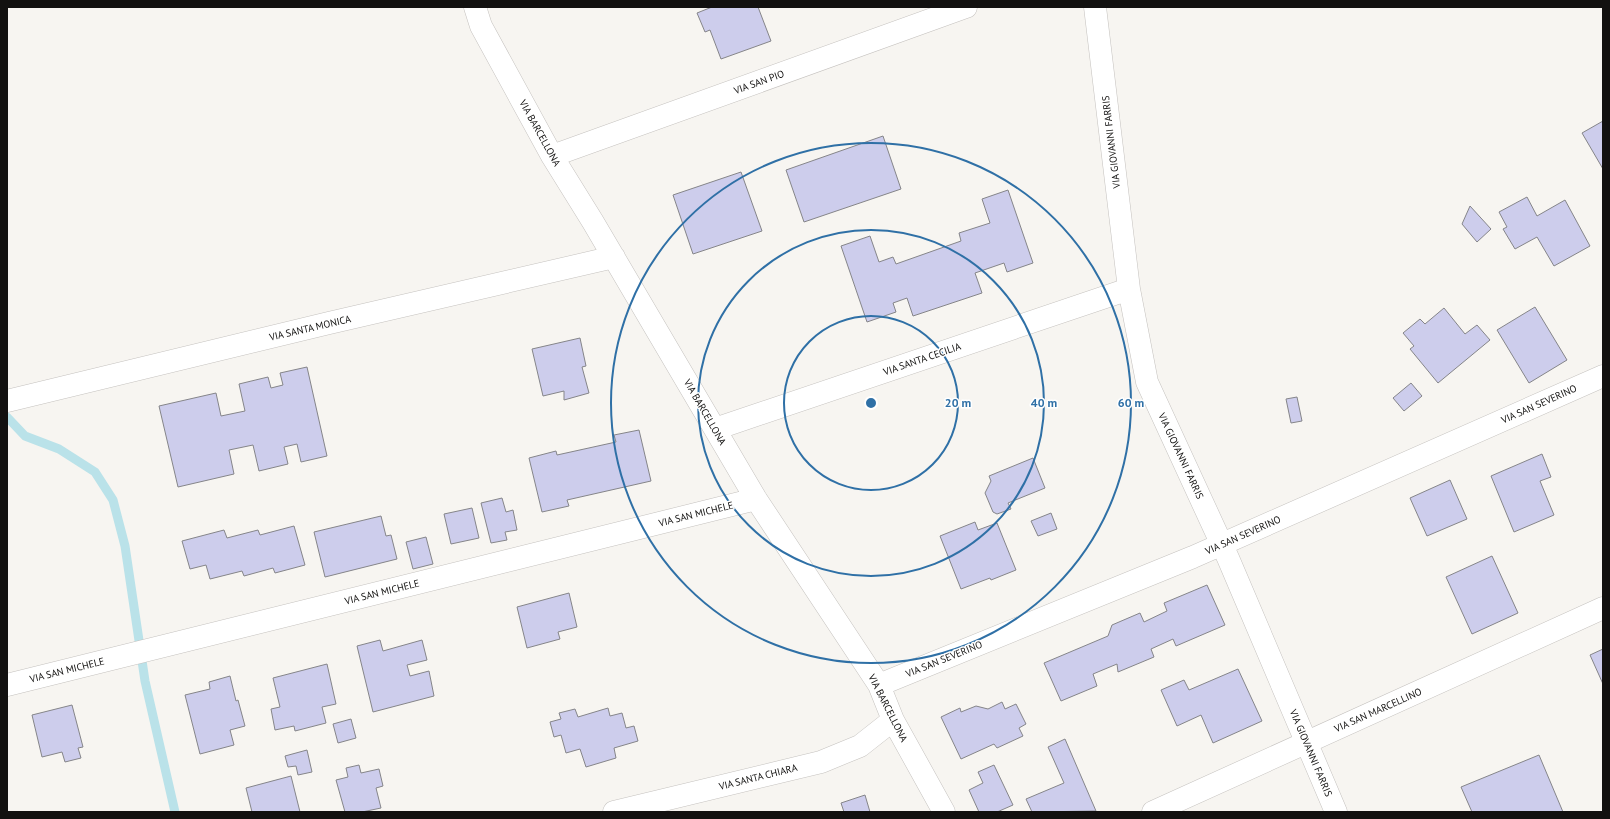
<svg xmlns="http://www.w3.org/2000/svg" width="1610" height="819" font-family="'PT Sans',sans-serif">
<rect width="100%" height="100%" fill="#f7f5f1"/>
<g fill="none" stroke-linecap="round" stroke-linejoin="round">
<path stroke="#bae2e9" stroke-width="9" d="M 7,417 L 25,436 L 59,449 L 95,472 L 113,500 L 125,546 L 145,681 L 175,812"/>
</g>
<path fill="#cdcdec" stroke="#858589" d="M 712,7 L 758,7 L 771,41 L 721,59 L 710,30 L 705,32 L 697,13 Z
M 1603,121 L 1603,169 L 1582,133 Z
M 883,136 L 901,189 L 804,222 L 786,170 Z
M 741,172 L 762,231 L 693,254 L 673,195 Z
M 1008,190 L 1033,263 L 1007,272 L 1004,263 L 975,273 L 982,293 L 913,316 L 907,298 L 893,303 L 896,312 L 867,322 L 841,246 L 870,236 L 879,262 L 893,257 L 896,264 L 961,241 L 959,233 L 990,223 L 982,199 Z
M 1527,197 L 1537,216 L 1565,200 L 1590,246 L 1554,266 L 1537,237 L 1515,249 L 1503,229 L 1507,227 L 1499,212 Z
M 1470,206 L 1491,229 L 1477,242 L 1462,224 Z
M 1535,307 L 1567,360 L 1529,383 L 1497,330 Z
M 1444,308 L 1465,334 L 1477,325 L 1490,340 L 1438,383 L 1410,349 L 1414,346 L 1403,333 L 1420,319 L 1425,324 Z
M 580,338 L 586,366 L 582,367 L 589,393 L 564,400 L 564,391 L 543,396 L 532,349 Z
M 307,367 L 327,456 L 301,462 L 297,444 L 284,447 L 288,464 L 259,471 L 253,445 L 229,450 L 234,474 L 178,487 L 159,406 L 216,393 L 221,416 L 245,411 L 239,384 L 268,377 L 271,388 L 283,385 L 280,373 Z
M 1411,383 L 1422,396 L 1404,411 L 1393,398 Z
M 1297,397 L 1302,421 L 1291,423 L 1286,399 Z
M 639,430 L 651,481 L 567,500 L 569,506 L 542,512 L 529,458 L 556,451 L 557,455 L 616,442 L 614,435 Z
M 1542,454 L 1551,477 L 1540,481 L 1554,515 L 1514,532 L 1491,476 Z
M 1033,458 L 1045,488 L 1008,503 L 1011,509 L 997,514 L 993,512 L 985,493 L 991,481 L 989,476 Z
M 1450,480 L 1467,519 L 1427,536 L 1410,498 Z
M 502,498 L 506,512 L 513,510 L 517,530 L 505,532 L 507,540 L 491,543 L 481,503 Z
M 472,508 L 479,538 L 451,544 L 444,514 Z
M 1051,513 L 1057,529 L 1038,536 L 1031,521 Z
M 381,516 L 386,536 L 391,535 L 397,559 L 325,577 L 314,532 Z
M 975,522 L 978,530 L 997,523 L 1016,570 L 991,580 L 990,578 L 961,589 L 940,536 Z
M 294,526 L 305,565 L 275,573 L 273,568 L 244,576 L 242,571 L 210,579 L 206,565 L 190,569 L 182,541 L 224,530 L 227,538 L 258,530 L 260,535 Z
M 426,537 L 433,564 L 413,569 L 406,542 Z
M 1492,556 L 1518,613 L 1472,634 L 1446,577 Z
M 1207,585 L 1225,625 L 1176,646 L 1173,639 L 1151,649 L 1154,657 L 1118,672 L 1117,664 L 1093,674 L 1097,686 L 1061,701 L 1044,663 L 1108,636 L 1112,625 L 1140,613 L 1144,622 L 1167,611 L 1164,603 Z
M 569,593 L 577,627 L 558,632 L 560,639 L 527,648 L 517,607 Z
M 380,640 L 383,651 L 422,640 L 427,660 L 407,665 L 410,676 L 429,671 L 434,696 L 373,712 L 357,646 Z
M 1603,649 L 1603,684 L 1590,655 Z
M 327,664 L 336,704 L 322,707 L 326,723 L 295,731 L 294,726 L 275,730 L 271,709 L 280,707 L 273,678 Z
M 1238,669 L 1262,721 L 1213,743 L 1201,715 L 1177,726 L 1161,690 L 1184,680 L 1189,690 Z
M 230,676 L 236,701 L 238,700 L 245,726 L 230,730 L 234,745 L 200,754 L 185,695 L 210,689 L 209,682 Z
M 1002,702 L 1005,709 L 1016,704 L 1026,724 L 1019,728 L 1023,736 L 997,748 L 994,744 L 961,759 L 941,717 L 960,708 L 961,712 L 976,706 L 988,709 Z
M 72,705 L 83,747 L 78,748 L 81,758 L 65,762 L 62,752 L 42,757 L 32,715 Z
M 608,708 L 610,716 L 622,713 L 626,728 L 634,726 L 638,741 L 614,748 L 616,758 L 586,767 L 580,749 L 566,753 L 561,735 L 554,737 L 550,722 L 561,719 L 559,713 L 575,709 L 578,717 Z
M 351,719 L 356,738 L 338,743 L 333,724 Z
M 1065,739 L 1096,811 L 1032,812 L 1026,799 L 1064,783 L 1048,747 Z
M 307,750 L 312,772 L 298,775 L 296,766 L 288,767 L 285,756 Z
M 1539,755 L 1563,812 L 1472,812 L 1461,787 Z
M 359,765 L 361,773 L 379,769 L 383,786 L 376,788 L 381,808 L 362,812 L 345,812 L 336,780 L 348,777 L 346,768 Z
M 994,765 L 1013,805 L 997,812 L 979,812 L 969,790 L 983,783 L 978,772 Z
M 291,776 L 300,812 L 252,812 L 246,788 Z
M 865,795 L 870,812 L 844,812 L 841,803 Z"/>
<g fill="none" stroke-linecap="round" stroke-linejoin="round">
<defs>
<path id="minor" d="M 475,7 L 481,26 L 552,156 L 593,222 L 756,499 L 879,685 L 893,720 L 944,812
M 1095,7 L 1129,289 L 1147,382 L 1228,558 L 1336,812
M 552,156 L 966,7
M 7,401 L 329,323 L 614,257
M 715,429 L 1129,289
M 7,685 L 756,499
M 879,685 L 1193,557 L 1603,376
M 614,812 L 821,762 L 860,746 L 893,720
M 1153,812 L 1603,608"/>
</defs>
<use href="#minor" stroke="#c5c2bf" stroke-width="23"/>
<use href="#minor" stroke="#fff" stroke-width="22"/>
</g>
<g fill="none" stroke="#2f70a6" stroke-width="2">
<circle cx="871" cy="403" r="87"/>
<circle cx="871" cy="403" r="173"/>
<circle cx="871" cy="403" r="260"/>
</g>
<g text-anchor="middle" dominant-baseline="central" stroke-width="3" stroke-linejoin="round" paint-order="stroke">
<g font-size="10" fill="#121110" stroke="#fff">
<text transform="translate(759 82) rotate(-20)">VIA SAN PIO</text>
<text transform="translate(540 133) rotate(61)">VIA BARCELLONA</text>
<text transform="translate(1111 142) rotate(-97)">VIA GIOVANNI FARRIS</text>
<text transform="translate(310 328) rotate(-13)">VIA SANTA MONICA</text>
<text transform="translate(922 359) rotate(-19)">VIA SANTA CECILIA</text>
<text transform="translate(1539 404) rotate(-24)">VIA SAN SEVERINO</text>
<text transform="translate(705 412) rotate(60)">VIA BARCELLONA</text>
<text transform="translate(1181 456) rotate(65)">VIA GIOVANNI FARRIS</text>
<text transform="translate(696 514) rotate(-14)">VIA SAN MICHELE</text>
<text transform="translate(1243 535) rotate(-24)">VIA SAN SEVERINO</text>
<text transform="translate(382 592) rotate(-14)">VIA SAN MICHELE</text>
<text transform="translate(944 659) rotate(-22)">VIA SAN SEVERINO</text>
<text transform="translate(67 670) rotate(-14)">VIA SAN MICHELE</text>
<text transform="translate(888 708) rotate(63)">VIA BARCELLONA</text>
<text transform="translate(1378 710) rotate(-24)">VIA SAN MARCELLINO</text>
<text transform="translate(1311 753) rotate(67)">VIA GIOVANNI FARRIS</text>
<text transform="translate(758 777) rotate(-14)">VIA SANTA CHIARA</text>
</g>
</g>
<circle cx="871" cy="403" r="6" fill="#2f70a6" stroke="#fff" stroke-width="2"/>
<g font-size="12" text-anchor="middle" font-weight="bold" fill="#2f70a6" stroke="#fff" stroke-width="3" stroke-linejoin="round" paint-order="stroke">
<text x="958" y="407">20 m</text>
<text x="1044" y="407">40 m</text>
<text x="1131" y="407">60 m</text>
</g>
<rect width="1610" height="819" fill="none" stroke="#121110" stroke-width="16"/>
</svg>
